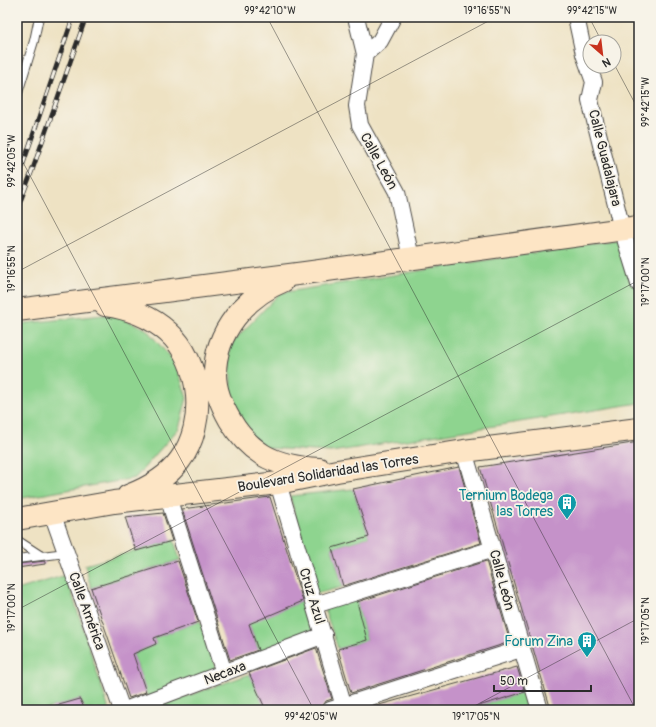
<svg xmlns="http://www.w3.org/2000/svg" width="656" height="727" font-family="Pangolin,sans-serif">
<rect width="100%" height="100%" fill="#f7f3e8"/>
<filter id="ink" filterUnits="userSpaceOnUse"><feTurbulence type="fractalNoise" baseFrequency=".025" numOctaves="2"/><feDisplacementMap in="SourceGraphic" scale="8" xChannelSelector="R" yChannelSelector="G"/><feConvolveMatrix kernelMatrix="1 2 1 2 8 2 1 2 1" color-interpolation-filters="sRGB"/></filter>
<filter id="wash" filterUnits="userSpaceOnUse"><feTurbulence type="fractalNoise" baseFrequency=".012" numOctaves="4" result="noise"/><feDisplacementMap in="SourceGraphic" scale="16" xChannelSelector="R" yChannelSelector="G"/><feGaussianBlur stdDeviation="0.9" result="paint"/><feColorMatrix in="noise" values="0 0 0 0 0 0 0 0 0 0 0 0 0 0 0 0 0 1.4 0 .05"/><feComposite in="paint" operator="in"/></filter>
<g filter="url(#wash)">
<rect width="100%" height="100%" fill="#eee2c3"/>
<path fill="#8ed48f" stroke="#5c805d" d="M 639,236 L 639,403 L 331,452 L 253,447 L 231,396 L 230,345 L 280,293 Z
M 113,314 L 146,329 L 176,364 L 187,398 L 179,428 L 135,478 L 17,499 L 17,324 Z
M 353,489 L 369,537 L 332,548 L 343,587 L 315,594 L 290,496 Z
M 174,540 L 180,560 L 91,588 L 85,565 Z
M 66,575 L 109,710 L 85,710 L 80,699 L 43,710 L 17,710 L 17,590 Z
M 356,598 L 367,640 L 338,649 L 324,607 Z
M 303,601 L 313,630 L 259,652 L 246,615 L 262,618 Z
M 200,621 L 218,672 L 148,698 L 133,654 L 156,644 L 154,638 Z
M 250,674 L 266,710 L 148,710 Z
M 527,691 L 533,710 L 465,710 Z"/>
<g id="blocks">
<path fill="#c592c9" d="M 639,442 L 639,710 L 551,710 L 480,467 Z
M 459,467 L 481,543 L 343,586 L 332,548 L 369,537 L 353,489 Z
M 270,497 L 303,601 L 249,624 L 258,650 L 230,660 L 182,509 Z
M 163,513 L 172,541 L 136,551 L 125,517 Z
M 45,561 L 45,564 L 17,568 L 17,564 Z
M 178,561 L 198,622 L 154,638 L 156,644 L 133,654 L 146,692 L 129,698 L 91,588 Z
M 486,561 L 510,642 L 351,693 L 338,649 L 367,640 L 357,602 Z
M 316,648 L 332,699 L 326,701 L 321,710 L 266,710 L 249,673 Z
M 517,667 L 525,692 L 465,710 L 373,710 L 372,707 Z
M 80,699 L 85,710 L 52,710 L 52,707 Z"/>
</g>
</g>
<g filter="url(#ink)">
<use href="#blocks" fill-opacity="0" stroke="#484642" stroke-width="1"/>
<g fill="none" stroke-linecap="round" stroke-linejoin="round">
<defs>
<path id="service" d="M 17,96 L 34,41 L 39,17
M 17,540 L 40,555
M 17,559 L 66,553"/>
<path id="minor" d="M 356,17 L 365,54 L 357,106 L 360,125 L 397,192 L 411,258
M 576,17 L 584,54 L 594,82 L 590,100 L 595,121 L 622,229 L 639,284
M 365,54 L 380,41 L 393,17
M 464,451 L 540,710
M 278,483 L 345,710
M 168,497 L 224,673
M 52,513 L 122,710
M 315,605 L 493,549
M 125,710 L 324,635
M 330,710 L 521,649"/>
<path id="secondary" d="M 283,281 C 246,296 215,332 215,374 C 215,390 222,406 230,420 C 238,434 249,446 263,455 C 280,465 299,468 319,469
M 105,305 C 129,308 150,316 168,332 C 202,362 207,424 180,460 C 168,477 146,489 128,496
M 17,310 L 305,273 L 639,227
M 17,519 L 114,502 L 278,483 L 337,471 L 464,451 L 639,429"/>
</defs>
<use href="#service" stroke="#484642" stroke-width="10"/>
<use href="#minor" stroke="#484642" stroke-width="18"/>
<use href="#secondary" stroke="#484642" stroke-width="24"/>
<use href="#service" stroke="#fff" stroke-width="8"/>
<use href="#minor" stroke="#fff" stroke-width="16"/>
<use href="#secondary" stroke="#fde5c5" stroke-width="22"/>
<defs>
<path id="rail" d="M 17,182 L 73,17
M 17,210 L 32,171 L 86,17"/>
</defs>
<use href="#rail" stroke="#2b2b2b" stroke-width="4.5"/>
<use href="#rail" stroke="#f7f3e8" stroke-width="3" stroke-dasharray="9" stroke-linecap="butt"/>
</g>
</g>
<path fill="none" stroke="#2b2b2b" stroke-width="1" stroke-opacity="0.45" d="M 267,17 L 636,710M 589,17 L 602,42M 614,64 L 639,111M 17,151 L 314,710M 17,272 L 496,17M 17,610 L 639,280M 467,710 L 639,618"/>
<defs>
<symbol id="building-pin" viewBox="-11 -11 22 30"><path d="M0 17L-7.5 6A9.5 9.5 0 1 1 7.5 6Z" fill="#0f9aa8" stroke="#f7f3e8"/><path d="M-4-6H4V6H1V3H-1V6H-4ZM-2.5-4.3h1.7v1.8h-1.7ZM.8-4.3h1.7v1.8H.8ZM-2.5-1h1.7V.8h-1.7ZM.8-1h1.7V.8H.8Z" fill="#fff"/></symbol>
</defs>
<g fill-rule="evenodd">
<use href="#building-pin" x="556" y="492" width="22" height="30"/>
<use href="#building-pin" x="576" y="630" width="22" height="30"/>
</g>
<g text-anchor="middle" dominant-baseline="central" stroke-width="3.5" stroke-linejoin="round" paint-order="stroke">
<g font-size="14" fill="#2b2b2b" stroke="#f7f3e8">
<text transform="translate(605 158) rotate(76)">Calle Guadalajara</text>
<text transform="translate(379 161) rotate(61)">Calle León</text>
<text transform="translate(328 473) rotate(-9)">Boulevard Solidaridad las Torres</text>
<text transform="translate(502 580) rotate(75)">Calle León</text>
<text transform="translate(312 596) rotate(73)">Cruz Azul</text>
<text transform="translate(87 611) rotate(70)">Calle América</text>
<text transform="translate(225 673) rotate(-21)">Necaxa</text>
</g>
<g font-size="14" fill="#0d838f" stroke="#f7f3e8" text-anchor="end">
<text x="553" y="495">Ternium Bodega<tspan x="553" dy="16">las Torres</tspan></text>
<text x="573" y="641">Forum Zina</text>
</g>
</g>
<rect width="656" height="727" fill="none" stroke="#f7f3e8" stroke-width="44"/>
<g transform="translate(602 54) rotate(152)"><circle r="19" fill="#f7f3e8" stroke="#a5a39c"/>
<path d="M0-3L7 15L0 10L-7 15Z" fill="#c8321e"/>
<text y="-6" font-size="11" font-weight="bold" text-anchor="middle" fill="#2b2b2b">N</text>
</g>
<path d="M494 685v6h97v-6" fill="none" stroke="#2b2b2b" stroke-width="2"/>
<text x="500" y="685" font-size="12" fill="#2b2b2b" stroke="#f7f3e8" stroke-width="3" paint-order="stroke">50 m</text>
<rect x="22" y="22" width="612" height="683" fill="none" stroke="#2b2b2b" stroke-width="1.5"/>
<g font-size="10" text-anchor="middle" fill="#2b2b2b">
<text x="270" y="14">99°42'10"W</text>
<text x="487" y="14">19°16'55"N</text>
<text x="592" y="14">99°42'15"W</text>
<text transform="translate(645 102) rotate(-90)" y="4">99°42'15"W</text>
<text transform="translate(11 161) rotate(-90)" y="4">99°42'05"W</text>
<text transform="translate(11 269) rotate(-90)" y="4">19°16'55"N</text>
<text transform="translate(645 282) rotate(-90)" y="4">19°17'00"N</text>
<text transform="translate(11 608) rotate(-90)" y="4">19°17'00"N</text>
<text transform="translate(645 621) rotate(-90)" y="4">19°17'05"N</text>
<text x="311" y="720">99°42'05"W</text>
<text x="476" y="720">19°17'05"N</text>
</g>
</svg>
